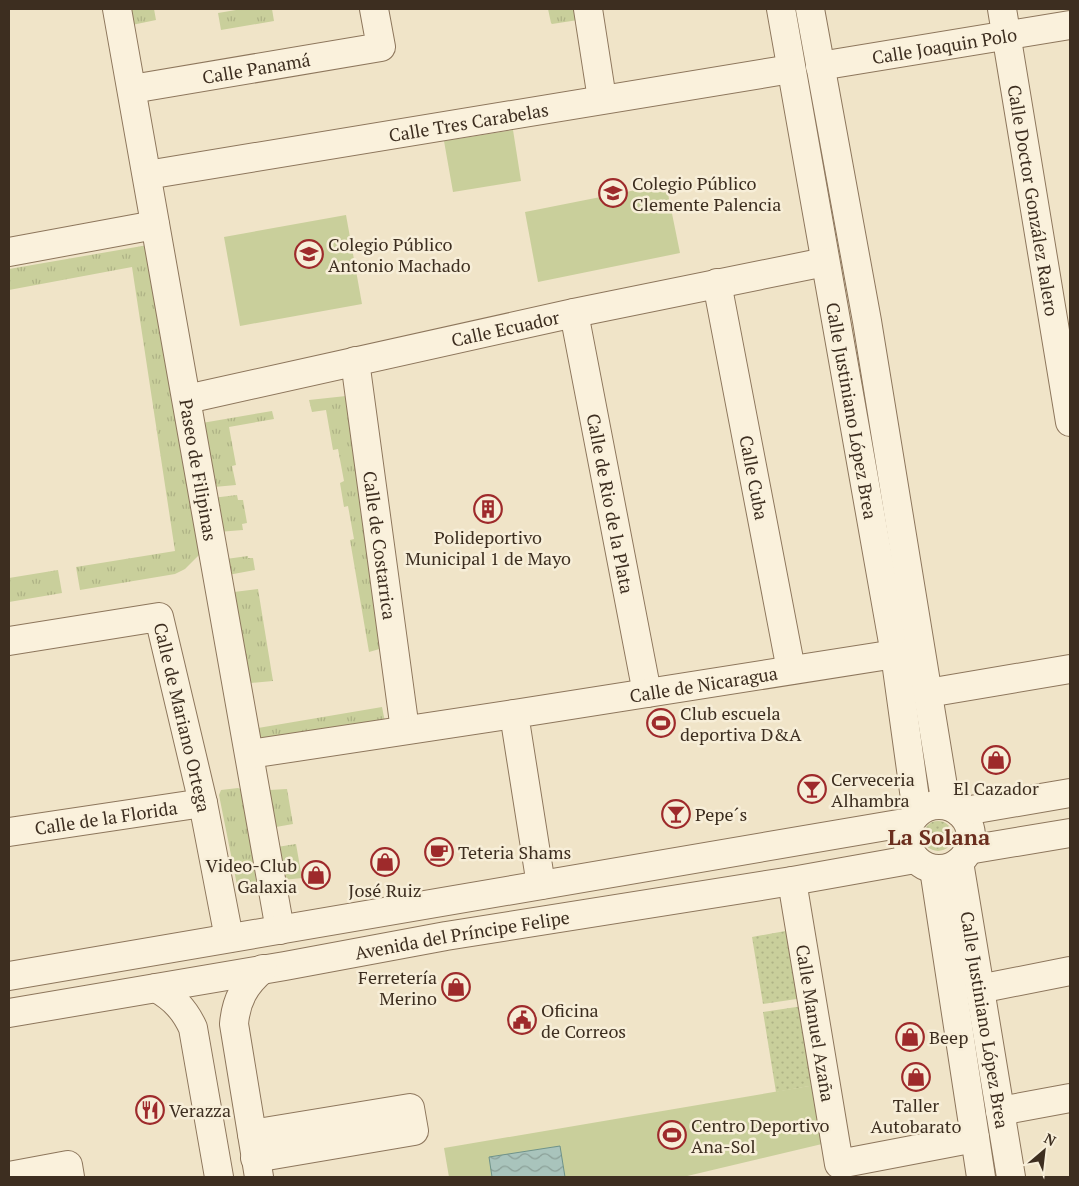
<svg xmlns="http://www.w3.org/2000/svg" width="1079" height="1186" font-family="'PT Serif',serif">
<defs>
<pattern id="grass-tufts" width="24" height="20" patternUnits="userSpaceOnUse" patternTransform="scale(1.25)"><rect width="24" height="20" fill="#c9cf9b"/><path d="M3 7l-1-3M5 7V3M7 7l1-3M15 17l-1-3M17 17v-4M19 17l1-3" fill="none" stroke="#aeb285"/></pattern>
<pattern id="park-dots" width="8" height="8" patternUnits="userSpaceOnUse" patternTransform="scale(1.25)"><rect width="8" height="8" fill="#c9cf9b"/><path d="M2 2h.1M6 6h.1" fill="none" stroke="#aeb285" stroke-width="1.8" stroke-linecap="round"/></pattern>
<pattern id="water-waves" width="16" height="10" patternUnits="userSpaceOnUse" patternTransform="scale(1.25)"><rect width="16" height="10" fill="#a9c4bc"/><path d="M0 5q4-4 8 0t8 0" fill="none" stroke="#8ba098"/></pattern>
</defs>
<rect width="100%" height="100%" fill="#f0e4c8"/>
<path fill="url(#grass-tufts)" d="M 129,9 L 154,9 L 156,20 L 132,25 Z
M 242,9 L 272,9 L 274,21 L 221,30 L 218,13 Z
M 548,9 L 580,9 L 578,20 L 552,24 L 551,23 Z
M 148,245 L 201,553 L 185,569 L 175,574 L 80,590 L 76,567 L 175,551 L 132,267 L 9,290 L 9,269 Z
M 346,396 L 373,551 L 367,553 L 383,648 L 369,652 L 350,540 L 354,539 L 348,506 L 344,507 L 340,483 L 344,481 L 338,449 L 333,450 L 326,410 L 312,412 L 309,400 Z
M 272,411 L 274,419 L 229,427 L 236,465 L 232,466 L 236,485 L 214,487 L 202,423 Z
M 237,495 L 238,500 L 243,500 L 247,523 L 242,524 L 243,530 L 218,532 L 212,498 Z
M 248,556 L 248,558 L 253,558 L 255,570 L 228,575 L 226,559 Z
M 58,570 L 62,593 L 9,602 L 9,578 Z
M 258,589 L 273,681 L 250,683 L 234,592 Z
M 382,707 L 385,722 L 261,743 L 258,728 Z
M 238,788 L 243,790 L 257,888 L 238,890 L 219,795 L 221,790 Z
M 287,789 L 293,824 L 276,827 L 269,790 Z
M 296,844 L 302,878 L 283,880 L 277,847 Z"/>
<path fill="url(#park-dots)" d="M923 836a15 15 0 1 1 30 0a15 15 0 1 1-30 0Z
M 791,930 L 803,998 L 763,1004 L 752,937 Z
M 803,1006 L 815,1085 L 776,1092 L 763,1012 Z"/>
<path fill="#c9cf9b" d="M 513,130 L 521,181 L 453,192 L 444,141 Z
M 666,184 L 680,253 L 538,282 L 525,212 Z
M 346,215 L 362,304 L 240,326 L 224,237 Z
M 815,1085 L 822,1144 L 683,1177 L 449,1177 L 444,1148 Z"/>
<path fill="url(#water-waves)" stroke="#6f938a" d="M 560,1146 L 565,1177 L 492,1177 L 489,1157 Z"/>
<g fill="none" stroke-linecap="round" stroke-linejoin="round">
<defs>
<g id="minor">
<path id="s1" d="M 117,9 L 280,930"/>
<path d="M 588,9 L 602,99"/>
<path id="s2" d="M 781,9 L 895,654 L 917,813"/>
<path d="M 810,9 L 867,321 L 946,805"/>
<path id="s3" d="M 1002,9 L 1070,422"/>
<path id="s4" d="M 820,66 L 1070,25"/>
<path id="s5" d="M 132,89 L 381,47 L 374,9"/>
<path id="s6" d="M 147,175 L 791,69"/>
<path d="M 9,252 L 155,225"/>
<path id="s7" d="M 717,283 L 791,670"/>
<path id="s8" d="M 574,313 L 647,693"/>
<path id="s9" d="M 355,361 L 405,730"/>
<path id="s10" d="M 187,399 L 574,313 L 825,262"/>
<path id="s11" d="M 9,641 L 159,617 L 203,803 L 229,938"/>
<path d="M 928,693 L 1070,669"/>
<path d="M 250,754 L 514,714"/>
<circle cx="939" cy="837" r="32"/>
<path d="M 959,812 L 1070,793"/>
<path id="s12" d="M 9,832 L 203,803"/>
<path d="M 968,850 L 1070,833"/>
<path id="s13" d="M 959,862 L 1011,1177"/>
<path d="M 934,869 L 981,1177"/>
<path id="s14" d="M 792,881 L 839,1164 L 975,1138"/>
<path id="s15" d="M 541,885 L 514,714 L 895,654"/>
<path d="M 9,976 L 910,822"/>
<path d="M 156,988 C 174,998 185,1010 193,1028 L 219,1177"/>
<path d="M 979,989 L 1070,971"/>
<path id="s16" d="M 9,1013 L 285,966 L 446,936 L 792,881 L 915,859"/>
<path d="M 1000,1111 L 1070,1098"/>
<path d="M 252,1134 L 410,1108 L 414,1131 L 255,1158"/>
<path d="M 9,1176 L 68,1165 L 70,1177"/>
<path d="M 259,1177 L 234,1024 C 236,1000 245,984 263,969"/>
</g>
</defs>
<use href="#minor" stroke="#8d765c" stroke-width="30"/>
<use href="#minor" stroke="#faf1dc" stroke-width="28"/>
</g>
<defs>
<symbol id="school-ring" viewBox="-11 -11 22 22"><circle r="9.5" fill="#f7eed8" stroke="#9e2a2b" stroke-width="1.5"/><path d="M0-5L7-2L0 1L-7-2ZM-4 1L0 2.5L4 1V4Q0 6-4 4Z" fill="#9e2a2b"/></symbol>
<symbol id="building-ring" viewBox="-11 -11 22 22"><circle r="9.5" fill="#f7eed8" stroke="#9e2a2b" stroke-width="1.5"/><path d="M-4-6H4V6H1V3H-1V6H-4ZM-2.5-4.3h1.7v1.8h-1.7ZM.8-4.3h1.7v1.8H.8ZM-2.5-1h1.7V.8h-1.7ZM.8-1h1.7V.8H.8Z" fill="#9e2a2b"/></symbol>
<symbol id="stadium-ring" viewBox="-11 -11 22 22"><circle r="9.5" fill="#f7eed8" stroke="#9e2a2b" stroke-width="1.5"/><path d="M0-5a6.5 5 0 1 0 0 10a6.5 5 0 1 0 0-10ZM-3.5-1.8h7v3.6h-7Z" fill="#9e2a2b"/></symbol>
<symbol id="shop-ring" viewBox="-11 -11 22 22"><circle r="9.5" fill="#f7eed8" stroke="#9e2a2b" stroke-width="1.5"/><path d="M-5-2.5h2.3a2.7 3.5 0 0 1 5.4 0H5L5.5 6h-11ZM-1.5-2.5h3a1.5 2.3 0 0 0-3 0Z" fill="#9e2a2b"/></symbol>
<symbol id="bar-ring" viewBox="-11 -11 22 22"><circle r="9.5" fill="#f7eed8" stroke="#9e2a2b" stroke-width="1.5"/><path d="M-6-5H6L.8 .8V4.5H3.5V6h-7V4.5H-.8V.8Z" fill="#9e2a2b"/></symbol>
<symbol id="cafe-ring" viewBox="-11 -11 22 22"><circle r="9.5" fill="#f7eed8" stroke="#9e2a2b" stroke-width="1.5"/><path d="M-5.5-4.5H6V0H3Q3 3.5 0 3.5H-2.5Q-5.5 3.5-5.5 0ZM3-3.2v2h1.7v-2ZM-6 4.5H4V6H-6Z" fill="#9e2a2b"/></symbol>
<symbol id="civic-ring" viewBox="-11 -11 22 22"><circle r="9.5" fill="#f7eed8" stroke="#9e2a2b" stroke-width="1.5"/><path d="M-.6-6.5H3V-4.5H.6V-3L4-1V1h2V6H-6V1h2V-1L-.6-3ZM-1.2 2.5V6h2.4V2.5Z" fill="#9e2a2b"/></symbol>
<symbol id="restaurant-ring" viewBox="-11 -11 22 22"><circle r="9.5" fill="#f7eed8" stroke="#9e2a2b" stroke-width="1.5"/><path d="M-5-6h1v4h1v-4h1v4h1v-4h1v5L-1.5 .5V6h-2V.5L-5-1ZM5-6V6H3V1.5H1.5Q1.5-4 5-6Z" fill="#9e2a2b"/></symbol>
</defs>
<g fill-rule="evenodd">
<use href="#school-ring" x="597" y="177" width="32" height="32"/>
<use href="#school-ring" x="293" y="238" width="32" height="32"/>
<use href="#building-ring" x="472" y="493" width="32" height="32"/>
<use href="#stadium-ring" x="645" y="707" width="32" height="32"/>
<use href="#shop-ring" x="980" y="744" width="32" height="32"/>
<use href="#bar-ring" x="796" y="773" width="32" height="32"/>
<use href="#bar-ring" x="660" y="798" width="32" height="32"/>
<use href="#cafe-ring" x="423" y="836" width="32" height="32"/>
<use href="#shop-ring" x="369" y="846" width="32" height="32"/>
<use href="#shop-ring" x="300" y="859" width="32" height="32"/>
<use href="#shop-ring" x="440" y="971" width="32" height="32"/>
<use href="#civic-ring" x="506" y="1004" width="32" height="32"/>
<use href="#shop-ring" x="894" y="1021" width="32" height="32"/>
<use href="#shop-ring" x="900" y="1061" width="32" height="32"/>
<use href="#restaurant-ring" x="134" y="1094" width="32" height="32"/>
<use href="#stadium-ring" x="656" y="1119" width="32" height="32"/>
</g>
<g text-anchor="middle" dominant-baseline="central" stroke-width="5" stroke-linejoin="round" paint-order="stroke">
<g font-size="18" fill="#3d2e20" stroke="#f7eed8">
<text stroke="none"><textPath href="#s4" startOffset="126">Calle Joaquin Polo</textPath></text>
<text stroke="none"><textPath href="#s5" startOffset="126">Calle Panamá</textPath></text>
<text stroke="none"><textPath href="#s6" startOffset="326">Calle Tres Carabelas</textPath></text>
<text stroke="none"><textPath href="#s3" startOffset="194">Calle Doctor González Ralero</textPath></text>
<text stroke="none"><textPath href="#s10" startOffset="326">Calle Ecuador</textPath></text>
<text stroke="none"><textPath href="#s2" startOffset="408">Calle Justiniano López Brea</textPath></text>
<text stroke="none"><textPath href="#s1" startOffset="468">Paseo de Filipinas</textPath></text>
<text stroke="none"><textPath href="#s7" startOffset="198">Calle Cuba</textPath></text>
<text stroke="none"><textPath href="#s8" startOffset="194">Calle de Rio de la Plata</textPath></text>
<text stroke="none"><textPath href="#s9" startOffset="186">Calle de Costarrica</textPath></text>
<text stroke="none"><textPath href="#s15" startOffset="365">Calle de Nicaragua</textPath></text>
<text stroke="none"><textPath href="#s11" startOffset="255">Calle de Mariano Ortega</textPath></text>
<text stroke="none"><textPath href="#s12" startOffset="98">Calle de la Florida</textPath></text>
<text stroke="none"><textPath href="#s16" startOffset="460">Avenida del Príncipe Felipe</textPath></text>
<text stroke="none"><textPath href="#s13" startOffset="160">Calle Justiniano López Brea</textPath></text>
<text stroke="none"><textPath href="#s14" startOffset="144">Calle Manuel Azaña</textPath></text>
</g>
<g font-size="18" fill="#3d2e20" stroke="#f7eed8" text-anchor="start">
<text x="632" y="183">Colegio Público<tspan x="632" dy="21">Clemente Palencia</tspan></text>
<text x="328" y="244">Colegio Público<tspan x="328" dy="21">Antonio Machado</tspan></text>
<text x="488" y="537" text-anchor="middle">Polideportivo<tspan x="488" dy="21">Municipal 1 de Mayo</tspan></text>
<text x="680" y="713">Club escuela<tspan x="680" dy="21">deportiva D&amp;A</tspan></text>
<text x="831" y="779">Cerveceria<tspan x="831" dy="21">Alhambra</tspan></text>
<text x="996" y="788" text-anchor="middle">El Cazador</text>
<text x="695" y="814">Pepe´s</text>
<text x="458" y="852">Teteria Shams</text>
<text x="297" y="865" text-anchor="end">Video-Club<tspan x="297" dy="21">Galaxia</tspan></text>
<text x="385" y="890" text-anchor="middle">José Ruiz</text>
<text x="437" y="977" text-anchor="end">Ferretería<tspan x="437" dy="21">Merino</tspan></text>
<text x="541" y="1010">Oficina<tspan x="541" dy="21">de Correos</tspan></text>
<text x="929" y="1037">Beep</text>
<text x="916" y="1105" text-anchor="middle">Taller<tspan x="916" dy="21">Autobarato</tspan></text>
<text x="169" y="1110">Verazza</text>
<text x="691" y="1125">Centro Deportivo<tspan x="691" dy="21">Ana-Sol</tspan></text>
</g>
<g font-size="22" font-weight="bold" fill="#6b2e1e" stroke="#f7eed8">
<text x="939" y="836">La Solana</text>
</g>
</g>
<rect width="1079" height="1186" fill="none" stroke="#3d2e20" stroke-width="20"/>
<g transform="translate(1044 1151) rotate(28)" stroke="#f7eed8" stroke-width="4" paint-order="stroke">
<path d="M0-4L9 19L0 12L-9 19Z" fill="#3d2e20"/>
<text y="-8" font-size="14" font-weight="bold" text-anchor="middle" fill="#3d2e20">N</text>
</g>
</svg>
